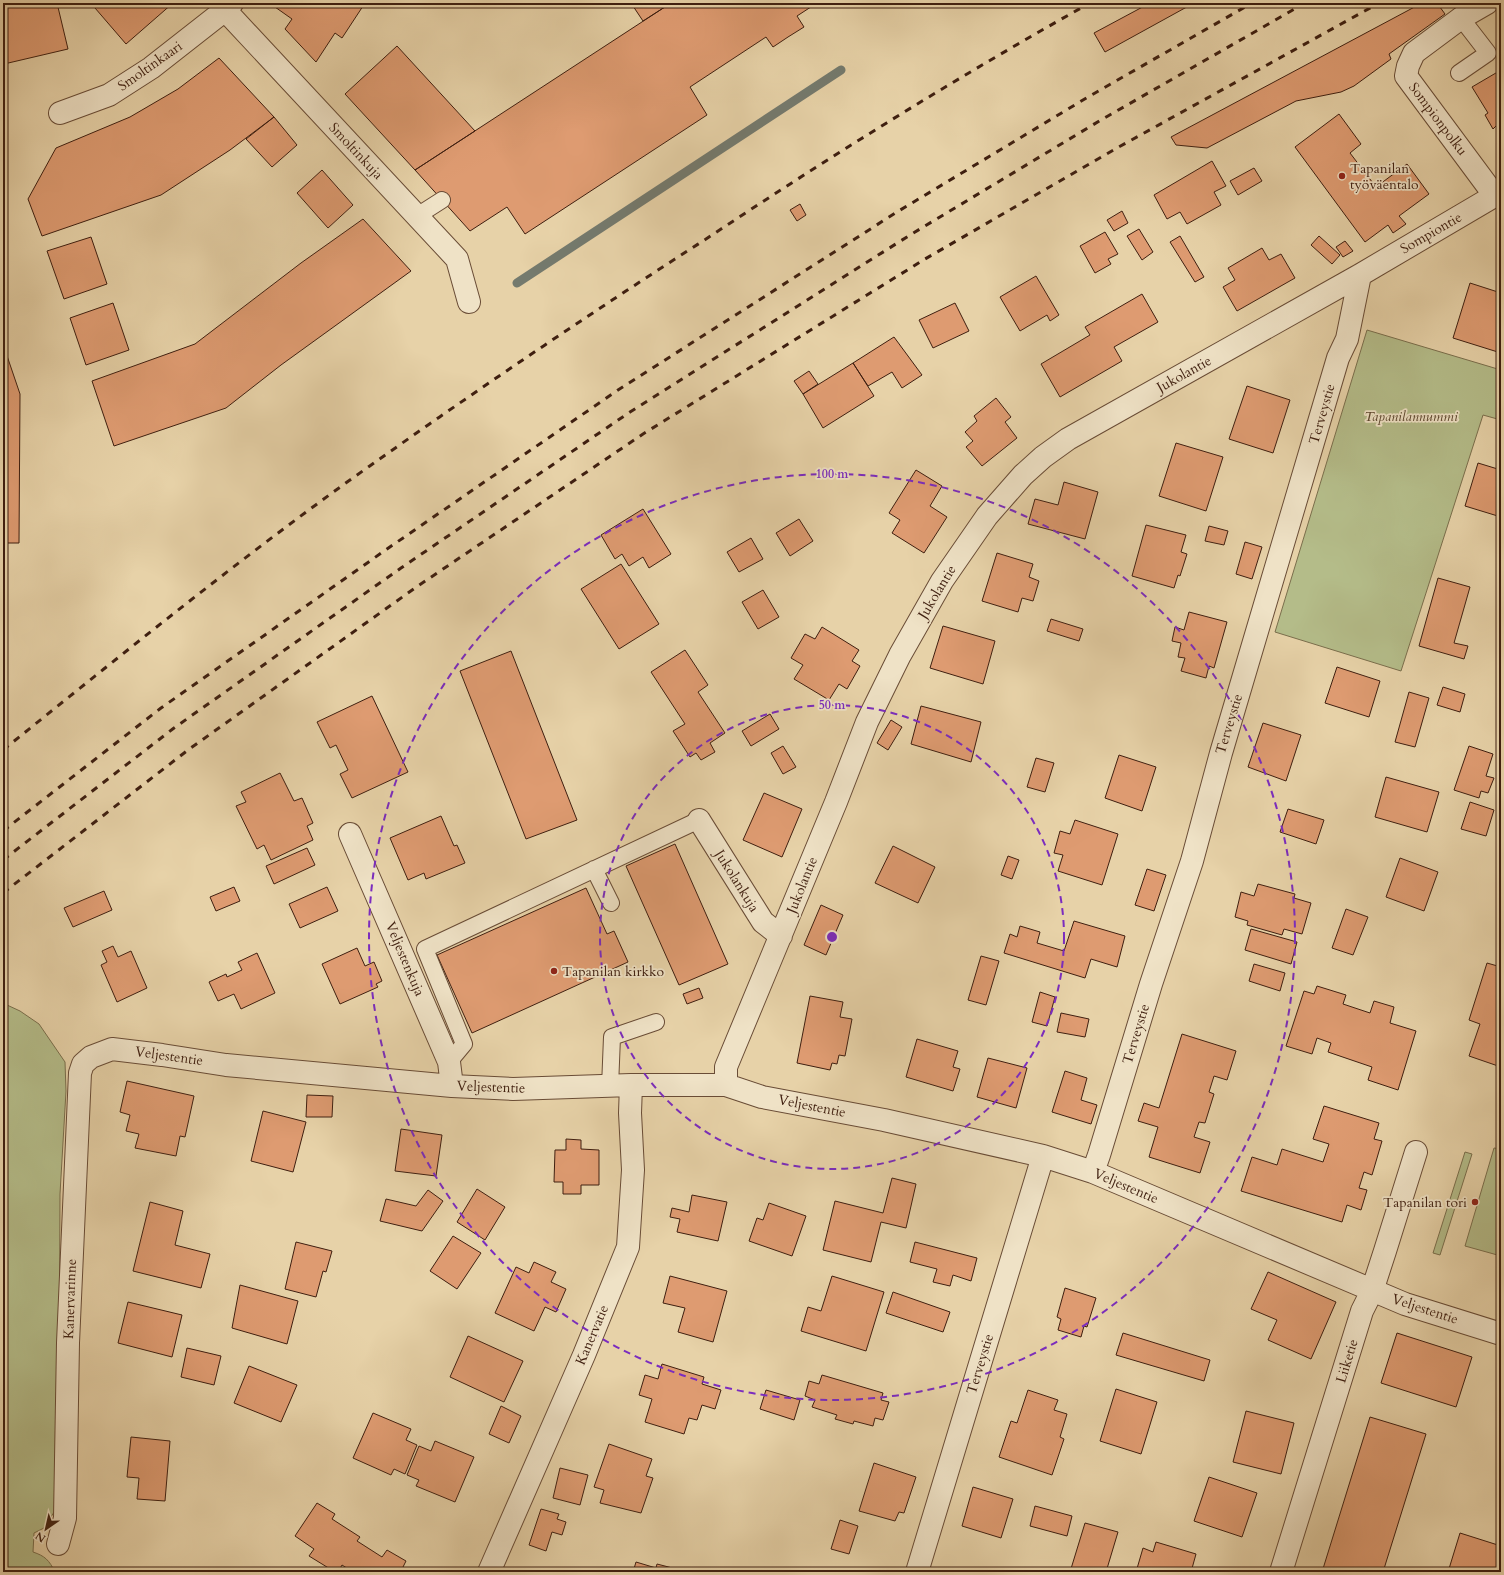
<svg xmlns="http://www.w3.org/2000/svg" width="1504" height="1575" font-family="Cardo,serif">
<rect width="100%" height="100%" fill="#e7d2a8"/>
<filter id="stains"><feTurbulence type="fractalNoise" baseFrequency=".005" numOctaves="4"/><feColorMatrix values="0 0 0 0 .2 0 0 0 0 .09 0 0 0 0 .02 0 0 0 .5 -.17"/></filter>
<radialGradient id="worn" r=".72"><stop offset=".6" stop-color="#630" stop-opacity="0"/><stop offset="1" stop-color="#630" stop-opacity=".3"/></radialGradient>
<path fill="#b4bc89" stroke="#7a6e4c" d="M 1367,330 L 1501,370 L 1501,420 L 1483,415 L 1401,671 L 1275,632 Z
M 7,1005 L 20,1011 L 39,1024 L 65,1062 L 66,1091 L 60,1194 L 59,1407 L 56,1509 L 44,1528 L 34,1533 L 33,1552 C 45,1556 49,1560 55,1572 L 3,1572 L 3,1006 Z
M 1494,1148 L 1501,1149 L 1501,1256 L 1465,1246 Z
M 1465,1152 L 1472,1154 L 1440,1255 L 1433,1253 Z"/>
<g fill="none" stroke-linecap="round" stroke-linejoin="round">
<path stroke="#747a6e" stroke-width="9" d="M 517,283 L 841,70"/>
</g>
<path fill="#de9b71" stroke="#3f1f10" d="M 3,3 L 57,3 L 68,49 L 4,64 L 3,59 Z
M 101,3 L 173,3 L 126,44 L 95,8 Z
M 278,3 L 365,3 L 342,38 L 335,33 L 316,62 L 285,29 L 292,19 L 275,7 Z
M 631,3 L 671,3 L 643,21 Z
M 671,3 L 817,3 L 797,16 L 804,27 L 788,37 L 773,47 L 766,37 L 690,87 L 707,115 L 525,234 L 507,207 L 470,231 L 415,170 Z
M 1150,3 L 1194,3 L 1105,52 L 1094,33 Z
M 1422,3 L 1437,3 L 1445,14 L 1389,54 L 1391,59 L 1354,86 L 1341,92 L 1296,101 L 1207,148 L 1176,145 L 1171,137 Z
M 397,46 L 475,131 L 415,170 L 345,94 Z
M 219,58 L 274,117 L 230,150 L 161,195 L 42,236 L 28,199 L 56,148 L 130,117 L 178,89 Z
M 1501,70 L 1501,134 L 1496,126 L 1493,129 L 1485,115 L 1488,113 L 1472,87 Z
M 1339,114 L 1361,144 L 1350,153 L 1376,187 L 1407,164 L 1429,194 L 1399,216 L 1406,224 L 1393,233 L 1388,225 L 1365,242 L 1295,147 Z
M 274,117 L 297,145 L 272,167 L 246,139 Z
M 1212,161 L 1226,186 L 1214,192 L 1221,205 L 1187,224 L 1180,212 L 1167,219 L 1154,195 Z
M 1254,168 L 1262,181 L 1238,195 L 1230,181 Z
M 322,170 L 353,205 L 328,228 L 297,193 Z
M 800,204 L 806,215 L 797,221 L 790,210 Z
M 1122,211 L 1128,223 L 1114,231 L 1107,220 Z
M 363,219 L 411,271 L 281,365 L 226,408 L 114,446 L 92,381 L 195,344 L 301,263 Z
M 1139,229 L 1153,252 L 1142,260 L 1127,236 Z
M 1105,232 L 1118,254 L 1108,259 L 1111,264 L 1095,273 L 1080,246 Z
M 1180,236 L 1204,277 L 1195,282 L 1170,242 Z
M 1319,236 L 1340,255 L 1332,264 L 1311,245 Z
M 91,237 L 107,284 L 64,299 L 47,251 Z
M 1345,241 L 1353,251 L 1343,257 L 1336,247 Z
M 1262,248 L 1269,260 L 1281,254 L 1295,278 L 1237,311 L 1223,287 L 1235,280 L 1228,268 Z
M 1036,276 L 1059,315 L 1050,321 L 1047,315 L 1020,331 L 1000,297 Z
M 1470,283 L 1501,293 L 1501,353 L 1453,338 Z
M 1142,294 L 1158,322 L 1114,347 L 1122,361 L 1060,397 L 1041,364 L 1090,335 L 1085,327 Z
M 113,303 L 129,350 L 86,365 L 70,318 Z
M 955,303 L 969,331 L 933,348 L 919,320 Z
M 894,337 L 922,375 L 902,388 L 892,372 L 868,386 L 853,363 Z
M 3,344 L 20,394 L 19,543 L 3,543 Z
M 853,363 L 874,396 L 823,428 L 803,394 Z
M 809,371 L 818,384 L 803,394 L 794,381 Z
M 1247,386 L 1290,400 L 1273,453 L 1229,439 Z
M 996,398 L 1011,417 L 1005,422 L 1017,438 L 982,466 L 966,447 L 973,441 L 965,432 L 977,421 L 974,416 Z
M 1176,443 L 1223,457 L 1206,511 L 1159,496 Z
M 1478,463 L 1501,470 L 1501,517 L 1465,506 Z
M 916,470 L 942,486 L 930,506 L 947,517 L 924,553 L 892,533 L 900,520 L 889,513 Z
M 1064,482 L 1098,492 L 1085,539 L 1028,524 L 1035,499 L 1058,505 Z
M 643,509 L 671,554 L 649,568 L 643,557 L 629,566 L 622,554 L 615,559 L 601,535 Z
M 799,519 L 813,541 L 790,556 L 776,533 Z
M 1146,525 L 1186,535 L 1181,552 L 1187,554 L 1180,576 L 1178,575 L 1174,588 L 1132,576 Z
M 1209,526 L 1228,531 L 1224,545 L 1205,541 Z
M 751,538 L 763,559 L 739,572 L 727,552 Z
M 1245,542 L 1262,547 L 1252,579 L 1236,574 Z
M 997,553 L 1033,564 L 1029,577 L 1039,581 L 1033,601 L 1022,598 L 1018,612 L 982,601 Z
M 621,564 L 659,624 L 619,649 L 581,589 Z
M 1438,578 L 1470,587 L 1454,643 L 1468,646 L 1464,659 L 1419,646 Z
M 763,590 L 779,617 L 758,629 L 742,602 Z
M 1189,612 L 1227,622 L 1214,668 L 1209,666 L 1206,678 L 1181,671 L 1185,658 L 1178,657 L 1181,643 L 1172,641 L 1175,627 L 1184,630 Z
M 1051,619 L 1083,629 L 1079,641 L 1047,631 Z
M 943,626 L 995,641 L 983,684 L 930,668 Z
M 822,627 L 859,650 L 852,661 L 860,666 L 847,689 L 839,684 L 829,700 L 794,679 L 803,665 L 791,658 L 805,634 L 815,639 Z
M 685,650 L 708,685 L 698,692 L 725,733 L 710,743 L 715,752 L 701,760 L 696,753 L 690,757 L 673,731 L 685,724 L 651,672 Z
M 511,651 L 577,820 L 526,839 L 460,671 Z
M 1337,667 L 1380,681 L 1369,717 L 1325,703 Z
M 1443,687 L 1465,694 L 1460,712 L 1437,705 Z
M 1409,692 L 1429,698 L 1415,747 L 1395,742 Z
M 372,696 L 408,772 L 352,798 L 340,774 L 348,770 L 336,745 L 330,748 L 317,722 Z
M 921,706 L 981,722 L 971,762 L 911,744 Z
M 770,714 L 779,729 L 751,746 L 742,731 Z
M 891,720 L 902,727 L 888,750 L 877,743 Z
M 1263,723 L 1301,735 L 1286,781 L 1248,767 Z
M 783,746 L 796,767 L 783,774 L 771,753 Z
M 1469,746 L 1493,754 L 1486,776 L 1494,778 L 1488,793 L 1481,791 L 1479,798 L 1454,790 Z
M 1119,755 L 1156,767 L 1142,811 L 1105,798 Z
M 1036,758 L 1054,763 L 1045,792 L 1027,787 Z
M 280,773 L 294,801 L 302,798 L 313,823 L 307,826 L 313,840 L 271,860 L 264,845 L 257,849 L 236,806 L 246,802 L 241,792 Z
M 1386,777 L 1439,792 L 1427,832 L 1375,817 Z
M 764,793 L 802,809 L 782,857 L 743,840 Z
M 1470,802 L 1494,810 L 1486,836 L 1461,829 Z
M 1288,809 L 1324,820 L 1316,844 L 1280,832 Z
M 441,816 L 454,846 L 457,845 L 465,863 L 426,879 L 424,873 L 408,880 L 390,838 Z
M 1075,820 L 1118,834 L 1102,885 L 1058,871 L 1063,855 L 1054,853 L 1060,831 L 1070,834 Z
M 675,844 L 728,964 L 679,985 L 626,866 Z
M 893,846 L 935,867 L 918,903 L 875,883 Z
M 307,848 L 315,865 L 274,884 L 266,866 Z
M 1008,856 L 1019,860 L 1012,879 L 1001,875 Z
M 1400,858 L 1438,872 L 1424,911 L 1386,897 Z
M 1147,869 L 1166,875 L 1154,911 L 1135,905 Z
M 1258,884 L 1295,894 L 1294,898 L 1311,903 L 1302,934 L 1284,929 L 1282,935 L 1247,925 L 1248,921 L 1235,917 L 1241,892 L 1254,896 Z
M 234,887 L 240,901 L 216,911 L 210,897 Z
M 327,887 L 338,911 L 300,928 L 289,904 Z
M 586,888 L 607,934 L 614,931 L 628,962 L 472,1033 L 437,955 Z
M 104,891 L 112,910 L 73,927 L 64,908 Z
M 821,905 L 843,915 L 826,955 L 804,945 Z
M 1346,909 L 1368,917 L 1353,955 L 1332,948 Z
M 1074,921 L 1125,936 L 1117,967 L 1091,959 L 1085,978 L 1004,953 L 1010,934 L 1017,937 L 1020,926 L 1040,932 L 1037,943 L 1064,951 Z
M 1251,929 L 1297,942 L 1291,964 L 1245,950 Z
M 113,946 L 118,957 L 131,951 L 147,988 L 117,1002 L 101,965 L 107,962 L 102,951 Z
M 357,948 L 365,966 L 374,962 L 382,981 L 376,984 L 378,987 L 340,1004 L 322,964 Z
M 257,953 L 275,993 L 241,1009 L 234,994 L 218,1001 L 209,982 L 226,974 L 227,977 L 242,970 L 238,962 Z
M 981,956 L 999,961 L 986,1005 L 968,1000 Z
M 1487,963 L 1501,967 L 1501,1067 L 1469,1056 L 1480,1024 L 1469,1020 Z
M 1254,964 L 1285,973 L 1280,991 L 1249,981 Z
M 1317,986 L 1346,995 L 1343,1004 L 1370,1013 L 1374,1001 L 1394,1007 L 1390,1023 L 1416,1031 L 1398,1090 L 1368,1080 L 1372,1067 L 1328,1052 L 1331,1043 L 1317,1038 L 1312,1054 L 1286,1046 L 1304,991 L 1314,994 Z
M 699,988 L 703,998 L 687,1004 L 683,994 Z
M 1040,992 L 1055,997 L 1047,1026 L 1032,1022 Z
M 810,996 L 843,1002 L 840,1017 L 852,1019 L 845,1056 L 839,1055 L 837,1064 L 832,1063 L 830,1070 L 797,1063 Z
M 1061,1013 L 1089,1019 L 1085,1037 L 1057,1032 Z
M 1182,1034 L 1236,1051 L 1227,1080 L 1214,1076 L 1209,1092 L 1214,1094 L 1205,1123 L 1199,1122 L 1194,1137 L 1210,1142 L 1200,1173 L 1149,1157 L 1158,1127 L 1138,1121 L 1144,1103 L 1159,1108 Z
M 917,1039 L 958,1051 L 953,1067 L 960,1069 L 953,1091 L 906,1077 Z
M 988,1058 L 1027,1068 L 1016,1108 L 977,1097 Z
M 1065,1071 L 1087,1078 L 1081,1100 L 1097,1105 L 1091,1124 L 1052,1112 Z
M 127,1081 L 194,1096 L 185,1137 L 180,1136 L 176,1156 L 135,1148 L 139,1134 L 126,1131 L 130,1115 L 120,1112 Z
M 307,1095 L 333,1096 L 332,1117 L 306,1117 Z
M 1324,1106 L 1379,1123 L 1374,1139 L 1382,1141 L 1372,1175 L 1364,1172 L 1359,1188 L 1367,1190 L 1361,1210 L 1347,1205 L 1342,1222 L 1241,1191 L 1252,1157 L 1277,1165 L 1282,1149 L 1323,1162 L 1329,1144 L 1313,1139 Z
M 263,1111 L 306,1122 L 293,1172 L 251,1161 Z
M 401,1129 L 442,1135 L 436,1176 L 395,1171 Z
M 566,1139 L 581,1140 L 581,1149 L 599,1150 L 599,1185 L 581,1185 L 581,1194 L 563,1194 L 563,1182 L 554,1182 L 555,1150 L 566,1150 Z
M 892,1178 L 916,1184 L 906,1228 L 881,1222 L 871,1262 L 823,1250 L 835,1201 L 883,1213 Z
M 477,1189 L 505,1207 L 485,1240 L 457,1222 Z
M 428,1190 L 443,1201 L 422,1231 L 380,1221 L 386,1199 L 416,1206 Z
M 692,1195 L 727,1202 L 718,1241 L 677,1232 L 680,1219 L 670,1217 L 672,1208 L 689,1212 Z
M 150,1202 L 183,1211 L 175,1245 L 210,1254 L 201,1288 L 133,1271 Z
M 769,1203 L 806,1216 L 792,1256 L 749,1241 L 757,1218 L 763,1220 Z
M 453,1236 L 481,1253 L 457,1289 L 430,1271 Z
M 296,1242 L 332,1251 L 326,1272 L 323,1271 L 316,1297 L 285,1289 Z
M 915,1242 L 977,1258 L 971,1281 L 953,1275 L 950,1286 L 933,1282 L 937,1269 L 910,1262 Z
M 534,1262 L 556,1272 L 551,1282 L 566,1289 L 556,1312 L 545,1307 L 534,1331 L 495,1313 L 516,1267 L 529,1273 Z
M 1268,1272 L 1336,1302 L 1311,1359 L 1268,1340 L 1277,1320 L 1251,1309 Z
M 670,1276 L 727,1291 L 713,1342 L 678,1332 L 685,1308 L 663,1303 Z
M 832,1276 L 884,1292 L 866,1351 L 801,1331 L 808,1307 L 821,1311 Z
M 240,1285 L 298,1301 L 287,1344 L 232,1328 Z
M 1065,1288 L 1096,1298 L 1087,1327 L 1084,1326 L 1081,1337 L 1058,1330 L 1061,1319 L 1057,1317 Z
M 893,1292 L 950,1312 L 943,1332 L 886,1313 Z
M 128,1302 L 182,1315 L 172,1357 L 118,1343 Z
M 1123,1333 L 1210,1360 L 1204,1381 L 1116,1355 Z
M 1397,1333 L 1472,1357 L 1456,1407 L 1381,1383 Z
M 468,1336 L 523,1361 L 504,1402 L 450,1377 Z
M 187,1348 L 221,1356 L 214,1385 L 181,1377 Z
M 662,1364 L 704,1377 L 702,1384 L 721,1390 L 715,1409 L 702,1405 L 697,1420 L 689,1418 L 684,1434 L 645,1422 L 652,1399 L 639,1395 L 645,1375 L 658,1379 Z
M 249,1366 L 297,1385 L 281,1422 L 234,1403 Z
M 822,1375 L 883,1393 L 881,1400 L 889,1402 L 883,1420 L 875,1418 L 873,1426 L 854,1421 L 853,1424 L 835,1419 L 837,1415 L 812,1407 L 815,1400 L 805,1396 L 809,1381 L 819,1384 Z
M 1116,1389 L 1157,1402 L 1141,1454 L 1100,1441 Z
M 766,1390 L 800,1400 L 794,1420 L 760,1409 Z
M 1028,1390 L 1058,1400 L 1054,1410 L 1067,1414 L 1060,1437 L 1064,1439 L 1052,1475 L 999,1457 L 1011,1421 L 1017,1423 Z
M 501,1406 L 521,1416 L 509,1443 L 489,1434 Z
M 1246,1411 L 1294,1423 L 1281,1474 L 1233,1462 Z
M 373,1413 L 411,1429 L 406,1440 L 417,1445 L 405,1474 L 394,1469 L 391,1475 L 353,1458 Z
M 1370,1417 L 1426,1434 L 1383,1572 L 1322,1572 Z
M 131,1437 L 170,1441 L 165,1501 L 137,1499 L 139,1478 L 127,1477 Z
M 435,1441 L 474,1457 L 455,1502 L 416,1486 L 419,1480 L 407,1475 L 419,1446 L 431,1451 Z
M 609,1444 L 652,1459 L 646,1476 L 653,1478 L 641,1513 L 600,1503 L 604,1490 L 594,1487 Z
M 874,1463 L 916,1477 L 904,1513 L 899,1512 L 895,1521 L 859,1511 Z
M 560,1468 L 588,1475 L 580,1505 L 553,1498 Z
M 1209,1477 L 1257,1493 L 1242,1537 L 1194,1521 Z
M 973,1487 L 1013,1499 L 1001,1538 L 962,1526 Z
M 317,1503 L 335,1514 L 332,1519 L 360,1537 L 357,1541 L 382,1557 L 387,1550 L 406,1561 L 403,1567 L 411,1572 L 353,1572 L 342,1565 L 338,1572 L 335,1572 L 309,1556 L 314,1549 L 295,1536 Z
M 1035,1506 L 1072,1516 L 1067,1536 L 1030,1526 Z
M 541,1509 L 559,1514 L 557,1519 L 566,1522 L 562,1535 L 552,1532 L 546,1551 L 529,1545 Z
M 840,1520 L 858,1526 L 849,1554 L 831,1549 Z
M 1085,1523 L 1118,1532 L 1106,1572 L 1070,1572 Z
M 1460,1533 L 1501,1546 L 1501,1572 L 1448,1572 Z
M 1156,1542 L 1196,1554 L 1191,1572 L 1136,1572 L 1143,1548 L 1153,1552 Z
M 636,1562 L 656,1568 L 657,1564 L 684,1571 L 633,1572 Z"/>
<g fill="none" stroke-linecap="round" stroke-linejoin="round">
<defs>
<path id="service" d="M 1459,73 L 1488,53 L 1461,18
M 417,216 L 442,200
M 594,869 L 611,903
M 449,1062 L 464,1044 L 425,949 L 699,820
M 610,1087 L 612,1037 L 656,1022"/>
<path id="minor" d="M 1487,3 L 1461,18 L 1414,53 L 1408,66 L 1406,76 L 1495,196
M 225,10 L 457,259 L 469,302
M 60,113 L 109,95 L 151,68 L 225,10 L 232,3
M 699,820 L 763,922 L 781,936
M 350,834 L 449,1062 L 452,1086
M 726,1085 L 726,1067 L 836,802 L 867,722 L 900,655 L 942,581 L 987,516 L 1023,475 L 1043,457 L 1068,439 L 1360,275 L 1501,192
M 1093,1172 L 1099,1155 L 1151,984 L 1192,861 L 1221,753 L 1338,358 L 1347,339 L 1360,275
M 58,1544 L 65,1518 L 68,1343 L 80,1073 L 83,1064 L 91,1057 L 112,1049 L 162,1055 L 226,1065 L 452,1086 L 513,1089 L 631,1085 L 726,1085 L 762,1097 L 884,1120 L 1043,1156 L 1093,1172 L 1405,1304 L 1501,1334
M 489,1572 L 584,1355 L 628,1247 L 633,1170 L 630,1113 L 631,1085
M 917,1572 L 1043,1156
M 1281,1572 L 1362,1311 L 1372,1291 L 1385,1251 L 1416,1152"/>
</defs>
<use href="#service" stroke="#694c36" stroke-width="18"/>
<use href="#minor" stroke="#694c36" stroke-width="24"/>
<use href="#service" stroke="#efe2c6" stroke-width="16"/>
<use href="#minor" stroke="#efe2c6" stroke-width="22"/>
<path stroke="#3f1f10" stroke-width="3" stroke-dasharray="7 7" stroke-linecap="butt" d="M 3,750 C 115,660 227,569 343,485 C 462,400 583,318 706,239 C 831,156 959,76 1090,3
M 3,831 L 161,708 L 387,549 L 618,390 L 897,212 L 1088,97 L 1252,3
M 3,860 L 174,728 L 401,568 L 630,412 L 910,235 L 1101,120 L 1305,3
M 3,893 L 188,750 L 415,588 L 643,434 L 925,259 L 1117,148 L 1379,3"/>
</g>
<g fill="none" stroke="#7b2cbf" stroke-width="2" stroke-dasharray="7 5">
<circle cx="832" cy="937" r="232"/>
<circle cx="832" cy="937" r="463"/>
</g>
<g fill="#8f2418" stroke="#efe2c6" stroke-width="1.5">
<circle cx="1342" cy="176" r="4"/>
<circle cx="554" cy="971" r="4"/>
<circle cx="1475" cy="1202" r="4"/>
</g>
<g text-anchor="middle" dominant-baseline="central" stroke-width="3.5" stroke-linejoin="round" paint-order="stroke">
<g font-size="14" fill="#3f1f10" stroke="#efe2c6">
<text transform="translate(150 66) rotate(-35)">Smoltinkaari</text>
<text transform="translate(1438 119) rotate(53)">Sompionpolku</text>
<text transform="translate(356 151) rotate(47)">Smoltinkuja</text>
<text transform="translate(1431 233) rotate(-30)">Sompiontie</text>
<text transform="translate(1184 374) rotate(-29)">Jukolantie</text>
<text transform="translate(1322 414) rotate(-74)">Terveystie</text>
<text transform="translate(937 592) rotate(-59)">Jukolantie</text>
<text transform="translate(1229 724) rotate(-73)">Terveystie</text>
<text transform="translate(737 881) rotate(58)">Jukolankuja</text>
<text transform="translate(802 885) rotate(-68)">Jukolantie</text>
<text transform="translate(405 959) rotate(67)">Veljestenkuja</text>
<text transform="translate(1136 1034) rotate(-73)">Terveystie</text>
<text transform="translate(169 1056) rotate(8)">Veljestentie</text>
<text transform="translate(491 1087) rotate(2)">Veljestentie</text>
<text transform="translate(812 1106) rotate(11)">Veljestentie</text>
<text transform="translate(1126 1186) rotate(23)">Veljestentie</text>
<text transform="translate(70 1299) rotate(-88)">Kanervarinne</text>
<text transform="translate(1425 1309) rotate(18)">Veljestentie</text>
<text transform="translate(592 1335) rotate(-67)">Kanervatie</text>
<text transform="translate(1347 1361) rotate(-73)">Liiketie</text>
<text transform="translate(980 1364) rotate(-73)">Terveystie</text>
</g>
<g font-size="14" fill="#3f1f10" stroke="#efe2c6" text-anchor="start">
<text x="1350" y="168">Tapanilan<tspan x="1350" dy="16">työväentalo</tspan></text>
<text x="562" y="971">Tapanilan kirkko</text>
<text x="1467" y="1202" text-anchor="end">Tapanilan tori</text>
</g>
<g font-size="14" font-style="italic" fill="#5c462e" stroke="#efe2c6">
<text x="1411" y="416">Tapanilannummi</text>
</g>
</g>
<circle cx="832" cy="937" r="6" fill="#7b2cbf" stroke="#efe2c6" stroke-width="2"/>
<g font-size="12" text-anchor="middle" font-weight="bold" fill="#7b2cbf" stroke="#efe2c6" stroke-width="3.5" stroke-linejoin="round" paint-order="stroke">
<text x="832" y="478">100 m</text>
<text x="832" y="709">50 m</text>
</g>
<rect width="1504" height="1575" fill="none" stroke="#e7d2a8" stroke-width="16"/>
<rect x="4" y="4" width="1496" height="1567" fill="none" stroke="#3f1f10" stroke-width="2"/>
<rect x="8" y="8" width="1488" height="1559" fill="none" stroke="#3f1f10"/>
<g transform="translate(46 1529) rotate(214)" stroke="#efe2c6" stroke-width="3" paint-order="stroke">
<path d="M0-3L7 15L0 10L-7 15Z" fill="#3f1f10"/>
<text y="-6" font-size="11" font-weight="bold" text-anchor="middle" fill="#3f1f10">N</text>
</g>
<rect width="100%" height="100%" filter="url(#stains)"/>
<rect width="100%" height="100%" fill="url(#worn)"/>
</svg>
